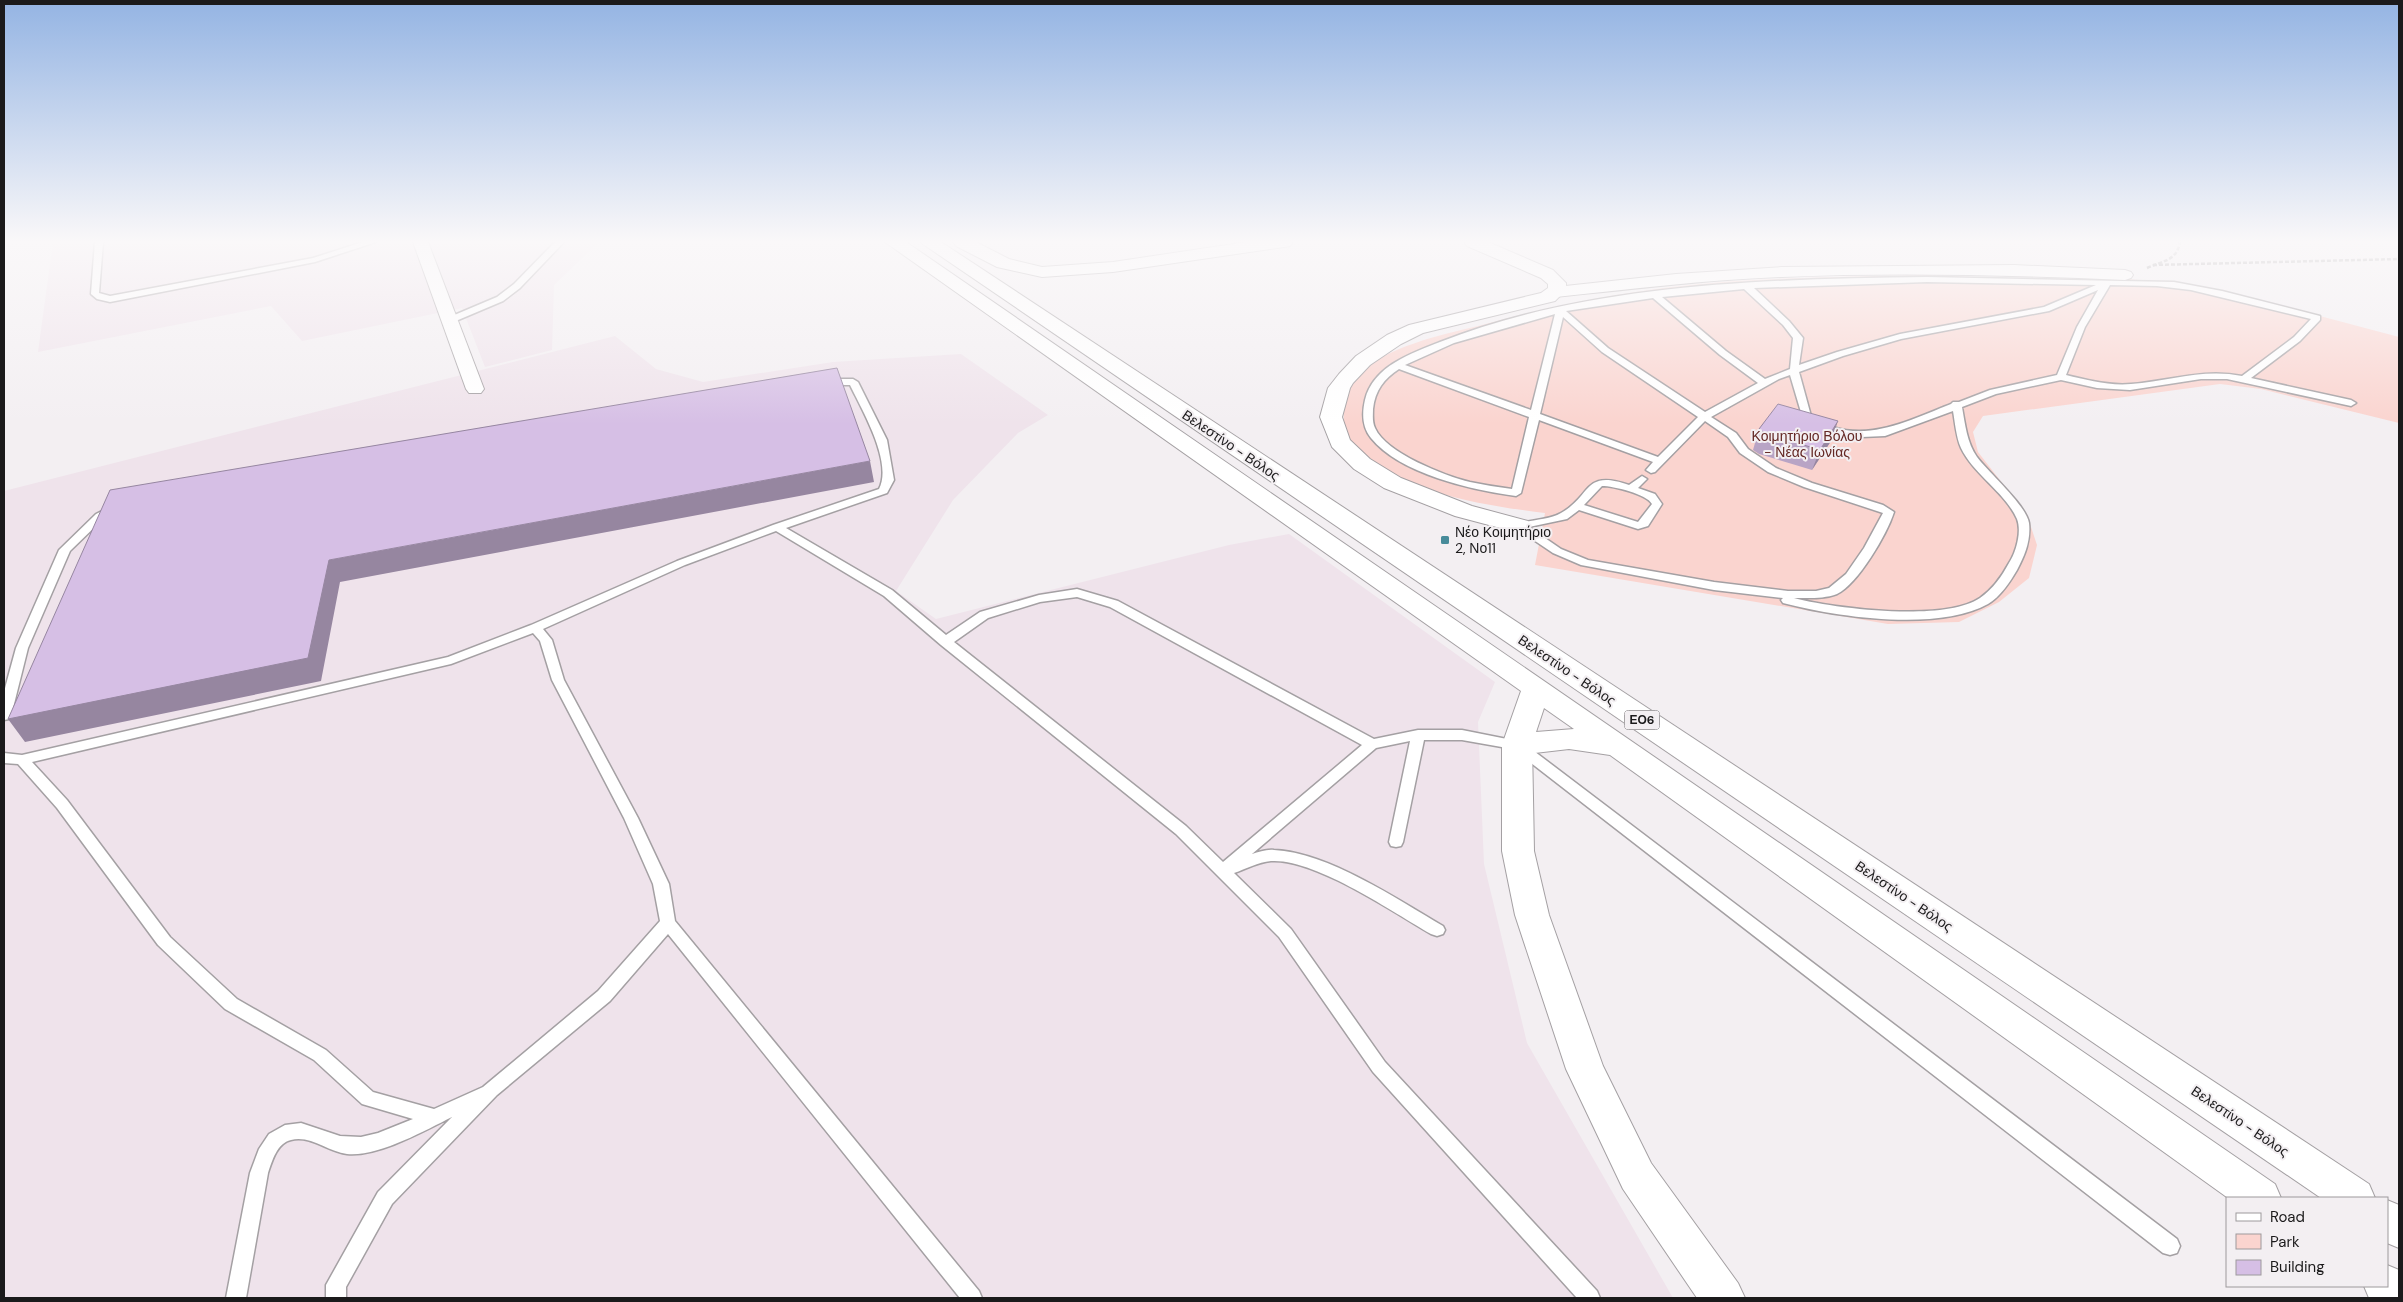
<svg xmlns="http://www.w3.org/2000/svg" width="2403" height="1302" font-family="'DM Sans',sans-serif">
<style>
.built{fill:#efe3eb}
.green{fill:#fad4cf}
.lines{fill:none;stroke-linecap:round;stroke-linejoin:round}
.service-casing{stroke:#a4a0a3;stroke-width:3}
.minor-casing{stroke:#a4a0a3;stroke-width:2}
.tertiary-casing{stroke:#a4a0a3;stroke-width:2}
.trunk-casing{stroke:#a4a0a3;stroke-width:2}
.path{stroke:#838082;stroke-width:2.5;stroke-dasharray:4 2;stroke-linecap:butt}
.service{fill:#fff;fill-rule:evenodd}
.minor{fill:#fff;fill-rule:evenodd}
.tertiary{fill:#fff;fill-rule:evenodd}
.trunk{fill:#fff;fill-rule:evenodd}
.wall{fill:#b8a4c5}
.shaded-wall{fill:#9686a0}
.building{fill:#d6bfe5;stroke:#9686a0}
.poi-dot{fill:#478b9a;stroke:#f3eff2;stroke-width:2}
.labels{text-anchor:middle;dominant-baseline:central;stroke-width:4;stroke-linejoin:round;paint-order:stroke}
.shield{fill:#f3eff2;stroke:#5c5a5c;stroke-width:1}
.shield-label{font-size:12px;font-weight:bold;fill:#1b1a1b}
.park-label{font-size:14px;fill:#642824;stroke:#f3eff2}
.street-label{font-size:14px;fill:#1b1a1b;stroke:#f3eff2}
.poi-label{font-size:14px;fill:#1b1a1b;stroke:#f3eff2;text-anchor:start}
</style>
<rect width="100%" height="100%" fill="#f3eff2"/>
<g class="built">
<polygon points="53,242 599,242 554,285 552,350 485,367 462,308 302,341 271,306 38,352"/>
<polygon points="615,336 656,369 703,382 833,362 961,354 1048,415 1018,433 953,500 896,591 936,619 1229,545 1289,534 1495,682 1478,722 1484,864 1527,1043 1673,1298 4,1298 4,491"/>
</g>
<path class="green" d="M1929,275L2087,282L2128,279L2175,283L2263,301L2399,337V423L2261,389L2220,384L1983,416L1973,432L1978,452L2027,515L2037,545L2029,578L1999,602L1959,622L1888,624L1535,565L1545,513C1479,505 1406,493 1353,448C1342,438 1343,416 1345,403C1347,394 1351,381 1357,375C1386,347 1440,335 1478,326C1541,309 1606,295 1671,287C1756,277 1843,277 1929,275Z"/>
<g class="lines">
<defs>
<g id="service">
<polygon points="95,242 103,242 99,293 110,296 313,258 363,242 376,242 315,262 110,302 97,299 91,294"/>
<polygon points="555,242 564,242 520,288 503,301 451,323 445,323 445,319 497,297 514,284"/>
<path d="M1927,277L2174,282L2222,291L2320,316V320L2300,341L2251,378L2351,400L2356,403L2351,406L2227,379H2201L2130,390L2097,388L2061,380L1996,394L1962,407C1965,424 1967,443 1977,457C1989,473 2026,505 2029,523C2031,540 2025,555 2017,570C2010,582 2000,597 1988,604C1938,632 1836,617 1783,603L1781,600L1783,598L1714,590L1581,565L1553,553L1513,526L1515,524C1529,520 1549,520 1561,513C1592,496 1583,469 1629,485L1642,476L1647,479L1638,488L1655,494L1662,504L1648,526L1638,529L1579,510L1567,519L1529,527L1561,549L1588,560L1714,582L1788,591H1816L1829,588L1846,574L1864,548L1883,513L1804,487L1768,472L1740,453L1728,437L1705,421L1655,472L1651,473L1646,470L1653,462L1539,420L1521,493L1516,496C1472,490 1400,474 1371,438C1362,427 1362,413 1365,400C1373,366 1412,353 1440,342C1589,283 1769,279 1927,277ZM1927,282L2096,285L2044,307L1900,334L1837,352L1799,365L1803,338L1789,321L1754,288ZM2110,285L2157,286L2191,290L2311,319L2294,337L2242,376C2204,368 2169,381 2131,384C2109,386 2087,380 2066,375L2085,327ZM1744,289L1783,325L1793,338L1790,369L1765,379L1726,351L1662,297ZM2098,290L2077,327L2057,375L1990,390L1959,402H1953L1951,404C1905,422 1857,448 1811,416L1799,372L1843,356L1901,339L2049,311ZM1653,298L1720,355L1758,383L1705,412L1608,348L1566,311ZM1555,314L1531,410L1405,365L1454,343ZM1563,317L1602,352L1698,417L1658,457L1540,414ZM1399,369L1529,417L1512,489C1498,487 1484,485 1470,482C1445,476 1386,453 1375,428C1372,422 1373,415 1373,409C1375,390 1384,379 1399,369ZM1790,375L1803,419L1815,428L1845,435L1862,437L1885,436L1953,411C1955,422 1956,437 1961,448C1974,475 2005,492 2017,519C2022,532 2016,552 2009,563C2002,576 1993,589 1980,598C1944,622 1836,609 1794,598C1808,598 1824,599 1837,594C1858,584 1887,534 1894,512L1883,505L1812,483L1776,468L1748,449L1736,433L1711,417L1779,379ZM1602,486C1613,486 1647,494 1652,504L1638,522L1584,505Z"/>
<path d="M853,379L858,382L887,440L894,480L887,493L786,528L892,590L946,635L980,612L1039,595L1077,589L1118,601L1374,739L1418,730H1462L1522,742L2177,1239L2180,1246L2177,1253L2170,1255L2163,1253L1513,749L1462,740H1424L1403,842L1401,846L1396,847L1391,846L1389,842L1410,741L1376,748L1252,854C1259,852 1267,849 1274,850C1327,852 1397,899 1443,926L1445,930L1443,934L1437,936L1431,934C1393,912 1314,858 1271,861C1258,862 1246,869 1234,873L1291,929L1385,1062L1597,1291L1600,1298H1577L1373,1072L1279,937L1176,834L941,645L884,596L776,531L685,565L543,629L552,640L564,680L638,818L669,884L675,921L979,1291L982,1298H960L668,934L610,1001L497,1095L392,1204L346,1287V1298H326V1285L378,1192L452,1117C424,1131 378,1157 347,1154C328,1152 311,1135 291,1140C277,1143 272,1161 268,1173L246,1298H226L250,1173L259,1149L269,1134L285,1125L301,1123L340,1136L361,1137L378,1133L413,1119L362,1104L314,1060L225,1009L158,945L57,808L18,764L4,763V753L22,755L448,657L531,625L677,561L773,525L879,489C893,462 862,410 850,385H827L822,382L827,379ZM1077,597L1110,607L1362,745L1223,862L1186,826L954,642L988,618L1040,602ZM533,633L540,641L552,680L624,818L653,884L660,921L598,991L483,1087L434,1109L373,1092L326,1050L237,999L170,937L67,800L32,762L451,664Z"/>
<polygon points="112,506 117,509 104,518 70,551 28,648 11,716 9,719 4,720 4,692 16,648 59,550 96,514"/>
</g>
<g id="minor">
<polygon points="413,242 428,242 484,389 481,393 469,393 466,389"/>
<path d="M2014,265L2125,270L2131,272L2133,275L2131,278L2125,280C2011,275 1896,272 1782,277C1706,280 1631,289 1556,297L1550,295L1548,292L1550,289L1556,287L1676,274L1782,267Z"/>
</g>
<g id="tertiary">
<polygon points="953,242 976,242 1009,259 1042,267 1113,262 1247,242 1293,242 1290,246 1284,247 1113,272 1042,277 997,267 956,246"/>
<polygon points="1464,242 1488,242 1553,270 1566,283 1566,290 1555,301 1423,333 1401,344 1370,365 1353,383 1350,388 1342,417 1350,440 1370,459 1401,478 1472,506 1528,521 1531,526 1528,531 1519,533 1455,516 1384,488 1354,469 1332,447 1320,417 1328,388 1339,374 1356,356 1387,335 1409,325 1541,293 1548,288 1548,284 1541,278 1467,246"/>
<polygon points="1517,735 1528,738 1532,745 1534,851 1549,915 1603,1066 1651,1163 1738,1283 1745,1298 1697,1298 1623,1189 1566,1069 1515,915 1502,851 1502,745 1506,738"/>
</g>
<g id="trunk">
<path d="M885,242H906L2275,1184L2281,1198H2228L1610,755L1569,749L1517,755L1506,752L1502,745L1521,691ZM1544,708L1574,729L1536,732Z"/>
<polygon points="920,242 941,242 2369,1184 2375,1198 2321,1198"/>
<polygon points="2387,1200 2399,1205 2399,1248 2387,1243"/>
<polygon points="2387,1265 2399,1270 2399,1298 2369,1298 2364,1286 2387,1286"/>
</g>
</defs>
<use href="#service" class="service-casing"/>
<use href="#minor" class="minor-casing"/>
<use href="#tertiary" class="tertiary-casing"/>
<use href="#trunk" class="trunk-casing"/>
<g class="path">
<polyline points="2153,265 2399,259"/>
<path d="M2147,268C2162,261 2177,261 2180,242"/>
</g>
<use href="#service" class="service"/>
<use href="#minor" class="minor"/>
<use href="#tertiary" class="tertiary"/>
<use href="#trunk" class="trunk"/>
</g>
<polygon class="wall" points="1759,429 1831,441 1812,470 1759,454 1753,450"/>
<g class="shaded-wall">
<polygon points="1838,421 1831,441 1812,470 1820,450"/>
<polygon points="870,461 874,482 340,582 321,681 25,742 8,719 329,560"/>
</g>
<g class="building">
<polygon points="837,368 870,461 329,560 308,658 8,719 110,490"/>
<polygon points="1778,404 1838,421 1820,450 1765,433 1759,429"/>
</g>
<linearGradient id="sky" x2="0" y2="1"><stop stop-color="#94b4e3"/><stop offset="0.57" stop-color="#faf8f9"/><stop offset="1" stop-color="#faf8f9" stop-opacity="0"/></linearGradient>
<rect width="2403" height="424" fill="url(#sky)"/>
<rect class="poi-dot" x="1440" y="535" width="10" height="10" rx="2.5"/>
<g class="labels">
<rect class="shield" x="1624.5" y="710.5" width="35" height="19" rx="4"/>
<g class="shield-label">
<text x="1642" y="720">ΕΟ6</text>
</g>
<g class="park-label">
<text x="1807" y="436">Κοιμητήριο Βόλου<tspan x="1807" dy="16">- Νέας Ιωνίας</tspan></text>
</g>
<g class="street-label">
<text transform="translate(1231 445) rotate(34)">Βελεστίνο - Βόλος</text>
<text transform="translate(1567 670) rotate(34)">Βελεστίνο - Βόλος</text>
<text transform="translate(1904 896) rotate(34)">Βελεστίνο - Βόλος</text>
<text transform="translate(2240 1121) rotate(34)">Βελεστίνο - Βόλος</text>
</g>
<g class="poi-label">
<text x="1455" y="532">Νέο Κοιμητήριο<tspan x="1455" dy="16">2, Νο11</tspan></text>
</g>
</g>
<rect width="2403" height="1302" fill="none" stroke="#1b1a1b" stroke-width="10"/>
<rect x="2226" y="1197" width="162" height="90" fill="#f3eff2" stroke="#9d9a9c"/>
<rect x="2236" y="1213" width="25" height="8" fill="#ffffff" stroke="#9d9a9c"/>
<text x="2270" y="1222" font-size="15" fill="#1b1a1b">Road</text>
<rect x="2236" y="1234" width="25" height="15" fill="#fad4cf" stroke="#9d9a9c"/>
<text x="2270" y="1247" font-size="15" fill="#1b1a1b">Park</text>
<rect x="2236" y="1260" width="25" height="15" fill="#d6bfe5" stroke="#9d9a9c"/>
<text x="2270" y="1272" font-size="15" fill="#1b1a1b">Building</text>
</svg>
